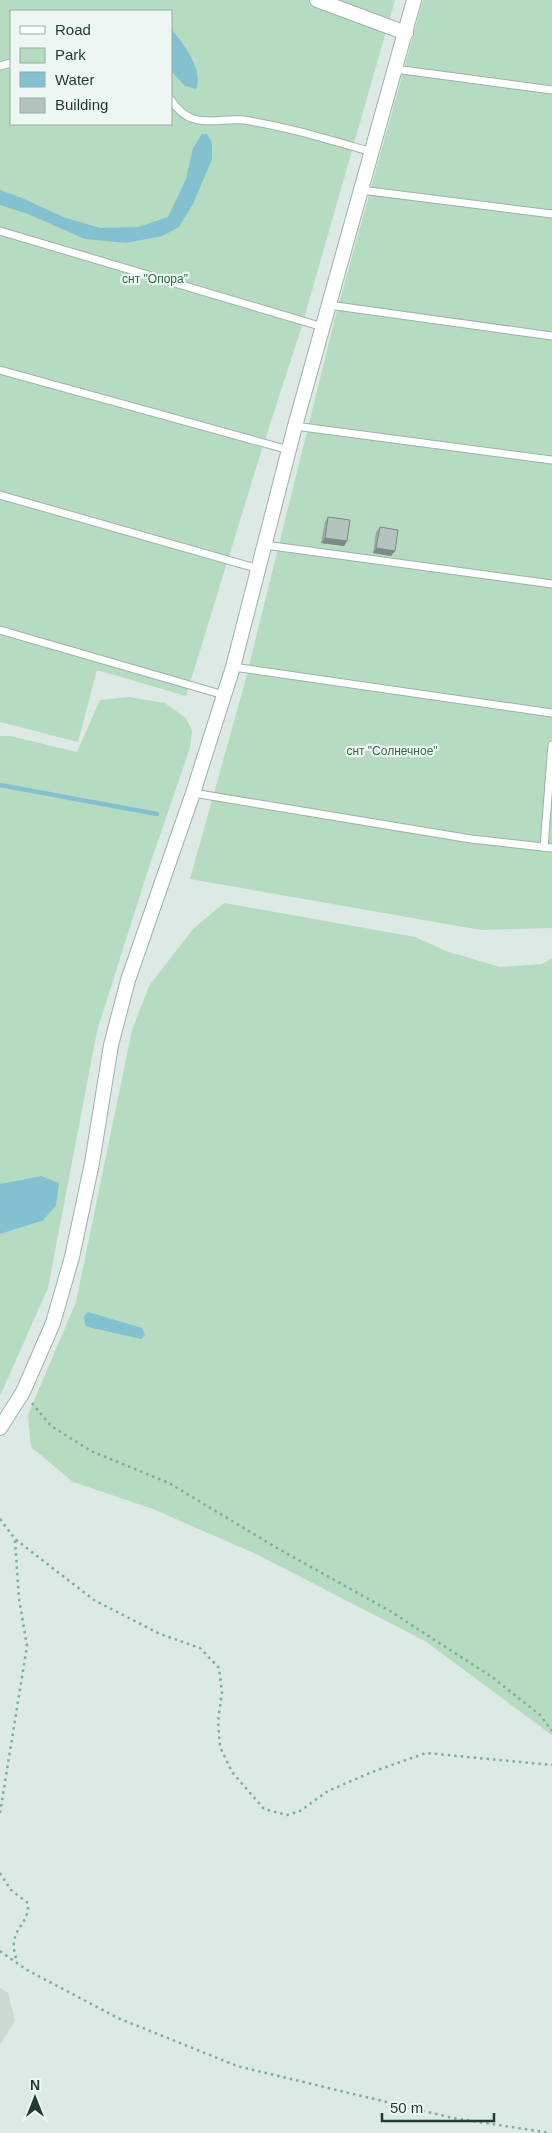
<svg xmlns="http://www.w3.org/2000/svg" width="552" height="2133" font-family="Arial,sans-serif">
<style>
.built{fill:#cbd9d3}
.green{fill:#b5dbc1;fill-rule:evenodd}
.water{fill:#83c1d0}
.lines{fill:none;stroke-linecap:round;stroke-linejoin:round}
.stream{stroke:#83c1d0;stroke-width:4.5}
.service-casing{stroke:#a0b1ab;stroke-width:9}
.minor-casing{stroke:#a0b1ab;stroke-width:16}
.path{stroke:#7daea1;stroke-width:2.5;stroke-dasharray:2.5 4;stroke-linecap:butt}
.service{stroke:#fff;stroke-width:7}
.minor{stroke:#fff;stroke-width:14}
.wall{fill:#99a9a3}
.shaded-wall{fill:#7d8984}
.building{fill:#b2c4bd;stroke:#7d8984}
.labels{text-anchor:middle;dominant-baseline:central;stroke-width:4.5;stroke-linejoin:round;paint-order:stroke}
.park-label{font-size:12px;fill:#297048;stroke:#edf6f2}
</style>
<rect width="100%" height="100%" fill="#dde9e4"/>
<polygon class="built" points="0,1988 8,1993 15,2021 0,2045"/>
<g class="green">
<path d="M0,0H395L301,329L262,449L186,696L97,670L78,742L0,722ZM11,11H171V124H11Z"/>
<polygon points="423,0 552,0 552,928 481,930 190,879 245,682 335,318"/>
<polygon points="129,697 165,703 186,718 192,731 190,748 149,867 97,1031 48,1288 0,1396 0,1234 42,1221 41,1176 0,1184 0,736 10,736 77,752 100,700"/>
<polygon points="224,903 415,937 446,951 500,967 542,964 552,958 552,1735 425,1641 258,1555 153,1509 73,1482 31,1447 28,1415 76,1302 132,1030 149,986 193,929"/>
</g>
<g class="water">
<path d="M171,29C183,43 204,70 196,89L185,86L171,71Z"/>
<polygon points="202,134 207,134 212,142 212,159 193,204 179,227 162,236 126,243 85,239 28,214 0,205 0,190 22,198 63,217 100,228 138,227 168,217 186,179 193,148"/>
<polygon points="41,1176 59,1183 56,1206 42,1221 0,1234 0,1184"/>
<polygon points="88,1312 142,1328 145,1335 141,1339 88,1327 85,1325 84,1316"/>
</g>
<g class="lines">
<polyline class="stream" points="0,785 157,814"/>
<defs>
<g id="service">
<polyline points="0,66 11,63"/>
<polyline points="395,69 552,90"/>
<path d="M171,100C177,109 184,116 194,119C211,124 228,118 244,120C288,127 330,140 372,152"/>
<polyline points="361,190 552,214"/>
<polyline points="0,231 323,327"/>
<polyline points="329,305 552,336"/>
<polyline points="0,370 289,450"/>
<polyline points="295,426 552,460"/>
<polyline points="0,495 259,569"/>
<polyline points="265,545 552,584"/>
<polyline points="0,630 224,695"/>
<polyline points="233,667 552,713"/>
<polyline points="193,793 471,839 552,848"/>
<polyline points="544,847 552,745"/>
</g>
<g id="minor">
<polyline points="317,0 406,33"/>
<polyline points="0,1428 23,1392 53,1323 72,1257 92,1163 111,1045 128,980 193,793 233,667 295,426 414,0"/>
</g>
</defs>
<use href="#service" class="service-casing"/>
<use href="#minor" class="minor-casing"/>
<g class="path">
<polyline points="32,1403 51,1426 91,1451 169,1483 277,1548 390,1611 492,1677 540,1715 552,1731"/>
<polyline points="0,1519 15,1539 94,1600 160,1634 200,1648 219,1668 222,1692 218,1721 220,1747 232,1772 264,1809 287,1815 300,1811 328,1791 372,1772 426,1753 552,1765"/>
<polyline points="0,1813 27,1646 19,1599 15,1540"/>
<path d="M0,1873L11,1890L28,1903C29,1922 17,1925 14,1941C13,1948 15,1955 17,1961"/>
<polyline points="0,1951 27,1970 118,2018 237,2066 453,2118 550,2133"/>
</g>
<use href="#service" class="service"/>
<use href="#minor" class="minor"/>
</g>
<g class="wall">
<polygon points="328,517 347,541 344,546 321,543 325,522"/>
<polygon points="380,527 391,556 373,553 376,532"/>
</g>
<g class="shaded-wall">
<polygon points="325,538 347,541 344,546 321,543"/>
<polygon points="376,548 395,551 391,556 373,553"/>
</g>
<g class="building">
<polygon points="328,517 350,520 347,541 325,538"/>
<polygon points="380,527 398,530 395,551 376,548"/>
</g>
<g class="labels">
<g class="park-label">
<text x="155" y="279">снт "Опора"</text>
<text x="392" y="751">снт "Солнечное"</text>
</g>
</g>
<rect x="10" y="10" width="162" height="115" fill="#edf6f2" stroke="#9baaa6"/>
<rect x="20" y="26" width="25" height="8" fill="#ffffff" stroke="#9baaa6"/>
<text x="55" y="35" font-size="15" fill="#1f3933">Road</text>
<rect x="20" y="48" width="25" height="15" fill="#b5dbc1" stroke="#9baaa6"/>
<text x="55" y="60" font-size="15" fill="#1f3933">Park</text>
<rect x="20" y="72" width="25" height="15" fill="#83c1d0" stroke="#9baaa6"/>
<text x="55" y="85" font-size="15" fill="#1f3933">Water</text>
<rect x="20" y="98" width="25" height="15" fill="#b2c4bd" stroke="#9baaa6"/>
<text x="55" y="110" font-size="15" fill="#1f3933">Building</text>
<g transform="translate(35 2098)" stroke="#edf6f2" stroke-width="4" paint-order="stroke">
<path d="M0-4L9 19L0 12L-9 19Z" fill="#1f3933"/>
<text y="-8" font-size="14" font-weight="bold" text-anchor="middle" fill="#1f3933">N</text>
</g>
<path d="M382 2113v8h112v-8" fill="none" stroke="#1f3933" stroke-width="2.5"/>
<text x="390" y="2113" font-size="15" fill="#1f3933" stroke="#edf6f2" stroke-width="4" paint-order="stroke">50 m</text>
</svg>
